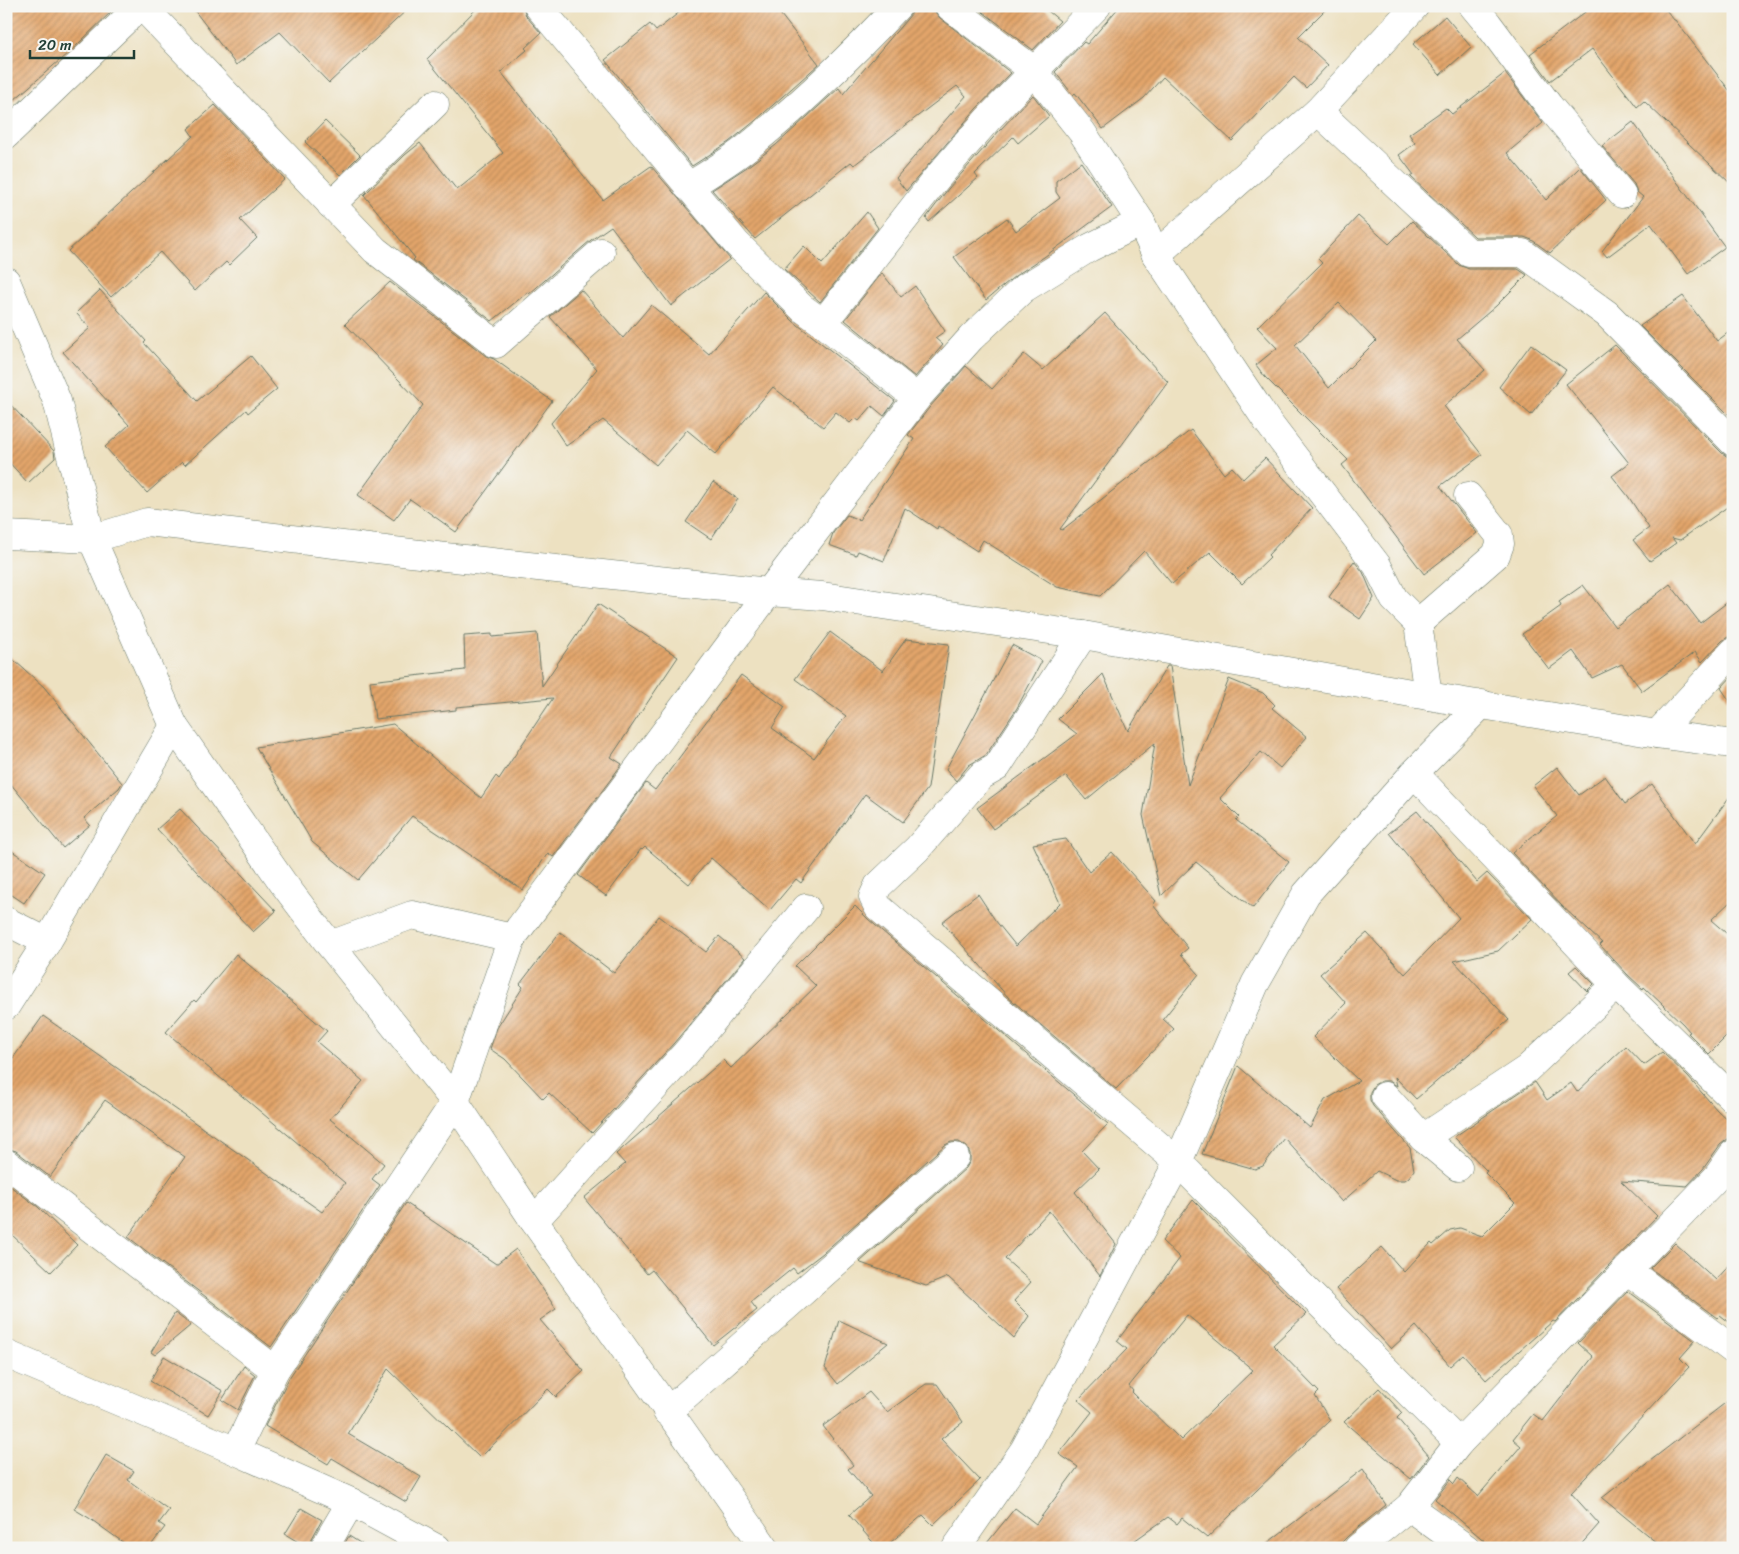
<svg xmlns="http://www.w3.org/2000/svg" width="1739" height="1554" font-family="Sriracha,sans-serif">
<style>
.building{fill:url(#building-hatch);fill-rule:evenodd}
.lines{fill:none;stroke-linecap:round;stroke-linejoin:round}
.minor-casing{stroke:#677665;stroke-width:29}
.minor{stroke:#fff;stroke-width:28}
</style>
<defs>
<pattern id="building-hatch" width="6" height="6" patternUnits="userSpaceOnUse" patternTransform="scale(1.25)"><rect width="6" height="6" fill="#e3a56a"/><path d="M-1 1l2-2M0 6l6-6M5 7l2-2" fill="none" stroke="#b78858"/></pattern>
</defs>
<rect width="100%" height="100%" fill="#f6f6f2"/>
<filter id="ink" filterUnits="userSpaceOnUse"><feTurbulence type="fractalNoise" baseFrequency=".02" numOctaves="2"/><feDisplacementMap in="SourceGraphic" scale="10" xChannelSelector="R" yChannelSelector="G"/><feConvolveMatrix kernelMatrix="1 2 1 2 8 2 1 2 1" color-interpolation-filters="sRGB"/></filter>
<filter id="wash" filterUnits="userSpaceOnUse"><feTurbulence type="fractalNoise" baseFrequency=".0096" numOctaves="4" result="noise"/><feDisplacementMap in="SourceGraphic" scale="20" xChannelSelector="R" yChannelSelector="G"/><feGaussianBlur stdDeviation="1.12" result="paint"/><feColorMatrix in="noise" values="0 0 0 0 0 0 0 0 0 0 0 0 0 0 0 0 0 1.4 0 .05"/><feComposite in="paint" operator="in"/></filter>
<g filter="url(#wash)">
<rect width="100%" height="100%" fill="#ede1c1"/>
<g id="blocks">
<g class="building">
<polygon points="6,6 117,6 76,46 6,107"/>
<polygon points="191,6 411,6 329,83 280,32 236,65"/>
<polygon points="479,6 523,6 526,16 541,33 525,48 527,50 501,72 603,200 651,166 730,259 671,306 611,226 591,240 529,294 528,292 492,321 413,260 415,258 364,195 405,155 420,143 457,190 503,153 427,59"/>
<polygon points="687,6 774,6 819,64 755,121 729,142 692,166 605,60 650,24 656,31"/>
<polygon points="918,6 934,6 935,12 940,18 1011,73 976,109 906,191 896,178 966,96 957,86 854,165 851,162 755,239 712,190 747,167 776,145 839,88 843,94"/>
<polygon points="975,6 1042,6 1060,21 1033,50"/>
<polygon points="1120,6 1329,6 1298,37 1328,65 1306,88 1294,77 1232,141 1163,77 1144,98 1103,129 1075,93 1073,95 1055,72 1084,42 1087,44"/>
<polygon points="1593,6 1663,6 1674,20 1675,20 1733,95 1733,186 1644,101 1637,107 1592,49 1550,81 1530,54"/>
<polygon points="1445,16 1471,47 1440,75 1413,44"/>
<polygon points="1505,73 1543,123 1507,153 1546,200 1580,167 1606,200 1550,253 1532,240 1524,237 1475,237 1411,177 1414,175 1399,155 1415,143 1409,134 1446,108 1452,114"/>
<polygon points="1033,95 1049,116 1018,143 1013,137 975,174 978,178 929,222 926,218 948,189 1000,130"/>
<polygon points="215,105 285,179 240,220 257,238 229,265 226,262 195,291 160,252 111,297 68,251 193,136 188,129"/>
<polygon points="325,121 360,155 340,175 305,142"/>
<polygon points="1633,122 1725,247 1688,274 1651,224 1607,257 1602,251 1643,197 1637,192 1634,184 1602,146"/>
<polygon points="1081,162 1112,207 1044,257 1015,276 986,300 954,257 1007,218 1016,231 1060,198 1056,192 1056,181"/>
<polygon points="867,212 878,228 820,302 784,269 804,246 822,264"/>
<path d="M1358,216L1389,244L1412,221L1459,265L1469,269H1518L1527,275L1496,306L1457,339L1485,370L1444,406L1482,455L1440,486L1477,533L1424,574L1342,465L1348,460L1265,377L1256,365L1277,348L1257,327L1322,263L1318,259ZM1339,303L1376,341L1329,388L1295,345Z"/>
<polygon points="882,273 901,297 915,286 945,331 935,338 943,345 915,377 845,320"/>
<polygon points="390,282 486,356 494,359 552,401 456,532 410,499 394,520 358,495 423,405 345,324"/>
<polygon points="100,290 146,341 144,343 197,401 251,356 277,389 248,413 246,410 185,465 182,462 147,493 105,447 129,425 63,352 90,328 76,313"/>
<polygon points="581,290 623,338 651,305 709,354 764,292 793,321 895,401 884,416 872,406 859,421 855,418 850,423 836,412 823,427 773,387 716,454 687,430 656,465 603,420 566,446 551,423 597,369 550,317"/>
<polygon points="1683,296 1717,341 1733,329 1733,419 1640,326"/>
<polygon points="1105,313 1168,382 1060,529 1062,530 1191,430 1224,474 1232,467 1243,479 1265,458 1312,508 1268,555 1270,557 1242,584 1210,552 1172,584 1144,551 1100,596 1057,587 983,540 977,551 938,526 937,529 905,508 884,561 858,551 856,555 829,545 833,533 847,515 859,520 914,439 908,435 929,408 966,366 992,389 1024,354 1043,370"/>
<polygon points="1531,344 1566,370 1531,415 1499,387"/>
<polygon points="1615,345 1722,453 1728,457 1733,457 1733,503 1680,540 1672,538 1676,543 1650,561 1633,540 1649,528 1628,496 1612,476 1629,463 1566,384"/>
<polygon points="6,400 54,451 55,458 28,483 6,459"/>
<polygon points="713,482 738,499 711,539 686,522"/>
<polygon points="1354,561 1363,572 1374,598 1360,619 1329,597"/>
<polygon points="1670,584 1700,623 1733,598 1733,637 1728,637 1722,641 1702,662 1695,652 1642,691 1622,664 1592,678 1573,651 1549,669 1522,634 1561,606 1559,602 1583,585 1615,627"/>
<polygon points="598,604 678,657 611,757 622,764 553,857 548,853 523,890 412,816 358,880 312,842 256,747 393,724 481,798 496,776 499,779 553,698 456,707 456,710 375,719 370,681 465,670 464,636 492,634 492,637 537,633 542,686"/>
<polygon points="830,632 883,671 906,639 949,644 928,788 903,822 865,794 801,883 796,879 770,910 711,858 689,884 645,847 642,850 641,849 606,896 578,875 646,783 655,790 741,675 785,707 772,728 814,758 846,716 795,679"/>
<polygon points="1012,645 1042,661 1017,708 986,755 969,765 956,781 946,769"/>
<polygon points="6,653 44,687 122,783 119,788 84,818 90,825 63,848 6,778"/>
<polygon points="1167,666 1170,666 1188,785 1229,679 1263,693 1275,705 1272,708 1307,737 1280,768 1261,752 1220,798 1239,817 1236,820 1289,862 1253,908 1196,862 1161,896 1143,815 1155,743 1086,800 1066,776 993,829 977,808 1077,734 1058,719 1103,674 1128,731"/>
<polygon points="1733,675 1733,706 1721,688"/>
<polygon points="1557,767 1579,795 1605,776 1625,804 1652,784 1695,844 1733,792 1733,899 1711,920 1733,939 1733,1030 1709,1054 1688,1033 1690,1032 1683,1024 1644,987 1643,989 1627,974 1600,945 1602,943 1562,906 1512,853 1557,816 1533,786"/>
<polygon points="180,809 276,911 253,932 157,829"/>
<polygon points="1417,811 1477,882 1487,873 1532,919 1498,951 1454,961 1509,1020 1416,1099 1395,1077 1397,1086 1389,1081 1381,1081 1374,1085 1370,1092 1370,1100 1373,1106 1410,1148 1414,1170 1409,1177 1405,1180 1396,1180 1377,1171 1342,1202 1284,1138 1263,1166 1255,1169 1202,1154 1238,1066 1310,1128 1325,1100 1359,1081 1313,1037 1346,1003 1320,974 1367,933 1405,974 1459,918 1389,833"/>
<polygon points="1066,839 1089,872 1112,852 1156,901 1153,905 1188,948 1181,954 1199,974 1163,1019 1174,1029 1116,1089 1008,997 942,922 978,894 995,920 1016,946 1060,903 1033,844"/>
<polygon points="6,847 45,873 24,903 6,891"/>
<polygon points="855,906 868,919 1108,1124 1082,1151 1099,1169 1075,1192 1116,1244 1100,1276 1049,1211 1005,1259 1031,1282 1014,1301 1029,1316 1014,1338 948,1277 926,1286 861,1263 860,1262 966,1168 970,1161 970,1154 967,1147 959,1142 951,1142 945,1145 823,1253 797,1273 793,1268 751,1302 757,1310 713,1345 652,1270 647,1274 584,1198 625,1164 616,1154 723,1060 731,1068 816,986 795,966"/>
<polygon points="659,916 706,952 719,936 745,958 674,1043 592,1133 549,1093 543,1099 505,1059 490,1049 497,1028 523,987 520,984 560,932 614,973"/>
<polygon points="236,954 327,1031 317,1042 363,1081 330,1119 384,1164 372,1179 380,1185 271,1347 128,1237 185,1157 105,1100 50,1177 16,1151 6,1148 6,1068 43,1016 322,1212 345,1183 166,1032 194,1000 196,1002"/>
<polygon points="1576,966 1594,984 1587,991 1569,972"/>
<polygon points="1626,1046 1644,1065 1662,1052 1688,1077 1717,1110 1733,1125 1733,1135 1720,1145 1703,1169 1687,1186 1621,1181 1657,1216 1555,1322 1553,1321 1486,1380 1463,1354 1450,1366 1416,1326 1391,1349 1336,1289 1382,1247 1404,1272 1431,1243 1433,1245 1450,1230 1460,1228 1482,1236 1515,1203 1485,1173 1487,1171 1454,1137 1535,1082 1547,1100 1571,1083 1577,1092"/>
<polygon points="6,1183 38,1207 77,1245 51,1272 10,1233 6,1239"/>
<path d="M1193,1200L1306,1314L1273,1345L1319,1392L1315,1396L1330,1420L1207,1538L1182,1518L1177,1524L1168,1517L1124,1548H983L1015,1508L1036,1524L1078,1467L1059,1454L1092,1412L1078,1400L1127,1349L1117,1341L1180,1258L1162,1241ZM1187,1315L1253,1370L1181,1440L1132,1392L1133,1391L1129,1386Z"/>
<polygon points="406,1203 496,1264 516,1249 556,1309 540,1320 584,1371 556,1397 548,1389 480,1458 388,1369 348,1434 421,1477 406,1502 332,1458 328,1464 265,1426 289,1378"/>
<polygon points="1675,1243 1716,1280 1733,1261 1733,1325 1720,1315 1717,1318 1650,1268"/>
<polygon points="1628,1291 1695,1341 1680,1358 1689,1367 1571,1493 1599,1524 1578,1548 1493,1548 1435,1499 1450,1480 1454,1484 1458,1478 1478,1496 1521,1446 1513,1439 1533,1414 1543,1421 1593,1357 1578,1343"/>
<polygon points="175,1313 191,1325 155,1355 151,1352"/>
<polygon points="839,1320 888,1343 838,1384 825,1368"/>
<polygon points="164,1356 223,1391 208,1415 150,1381"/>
<polygon points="244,1366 255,1375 238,1410 222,1400"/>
<polygon points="926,1384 937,1384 963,1422 941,1439 980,1480 933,1525 923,1515 884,1548 878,1548 849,1515 871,1496 848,1469 853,1465 823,1426 869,1392 887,1412"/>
<polygon points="1379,1388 1402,1413 1397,1418 1429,1456 1411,1479 1344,1422"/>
<polygon points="1733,1397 1733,1544 1721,1548 1663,1548 1602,1498"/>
<polygon points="106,1455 134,1471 128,1480 169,1510 159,1523 165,1527 149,1548 131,1548 89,1518 74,1509"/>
<polygon points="1363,1469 1386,1505 1348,1536 1336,1548 1261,1548"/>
<polygon points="301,1508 322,1520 311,1540 308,1548 285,1534"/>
<polygon points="349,1536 368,1548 342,1548"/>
</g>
</g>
</g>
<g filter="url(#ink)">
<use href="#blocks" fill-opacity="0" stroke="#677665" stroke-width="1"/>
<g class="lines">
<defs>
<g id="minor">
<polyline points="142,6 375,250 496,344 601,252"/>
<polyline points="538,6 736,243 802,308 823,323 917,398"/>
<polyline points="949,6 1033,70 1082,132 1141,222 1156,255 1267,421 1377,565 1394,599 1418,623 1428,696"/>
<polyline points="1473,6 1488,24 1549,106 1622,194"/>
<polyline points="1318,111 1469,253 1523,253 1607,314 1733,442"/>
<polyline points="6,135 140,6"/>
<path d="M688,187C707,175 727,163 745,149C800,106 850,57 898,6"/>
<polyline points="331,205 435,104"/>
<polyline points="1156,255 1318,111 1415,6"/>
<polyline points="6,281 57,401 92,539 174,726 283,883 330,945 455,1102 534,1221 765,1548"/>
<polyline points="823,323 936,179 988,119 1097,6"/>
<polyline points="6,535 92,539 147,522 445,557 769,592 822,596 1083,635 1428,696 1657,734 1733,744"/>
<polyline points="1418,623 1496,555 1500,544 1499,535 1468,496"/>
<polyline points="1083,635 997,767 981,776 917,849 878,886 873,897 878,907 1178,1162 1459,1443"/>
<polyline points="1657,734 1733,652"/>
<polyline points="1414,773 1616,985 1733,1099"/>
<polyline points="6,921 47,942"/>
<polyline points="330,945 412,915 512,938"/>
<polyline points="6,1006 47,942 174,726"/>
<polyline points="1385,1096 1423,1138 1458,1167"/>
<polyline points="1423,1138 1527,1069 1616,985"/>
<polyline points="6,1163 275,1370"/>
<polyline points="534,1221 686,1053 806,908"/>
<polyline points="1627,1270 1733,1350"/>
<polyline points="6,1354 236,1451 351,1502 436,1548"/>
<polyline points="667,1412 955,1157"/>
<polyline points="236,1451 275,1370 455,1102 512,938 769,592 917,398 971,338 1023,289 1089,248 1141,222"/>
<polyline points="1409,1507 1466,1548"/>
<polyline points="324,1548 351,1502"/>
<polyline points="956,1548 1024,1450 1178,1162 1255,984 1306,894 1414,773 1482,704"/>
<polyline points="1358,1548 1409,1507 1459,1443 1717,1177 1733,1154"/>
</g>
</defs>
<use href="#minor" class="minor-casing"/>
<use href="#minor" class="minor"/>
</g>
</g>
<rect width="1739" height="1554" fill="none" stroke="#f6f6f2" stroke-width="25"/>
<path d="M30 50v8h104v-8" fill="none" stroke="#1f3d34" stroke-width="2.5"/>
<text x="38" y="50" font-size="15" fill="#1f3d34" stroke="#f6f6f2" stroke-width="4" paint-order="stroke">20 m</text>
</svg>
